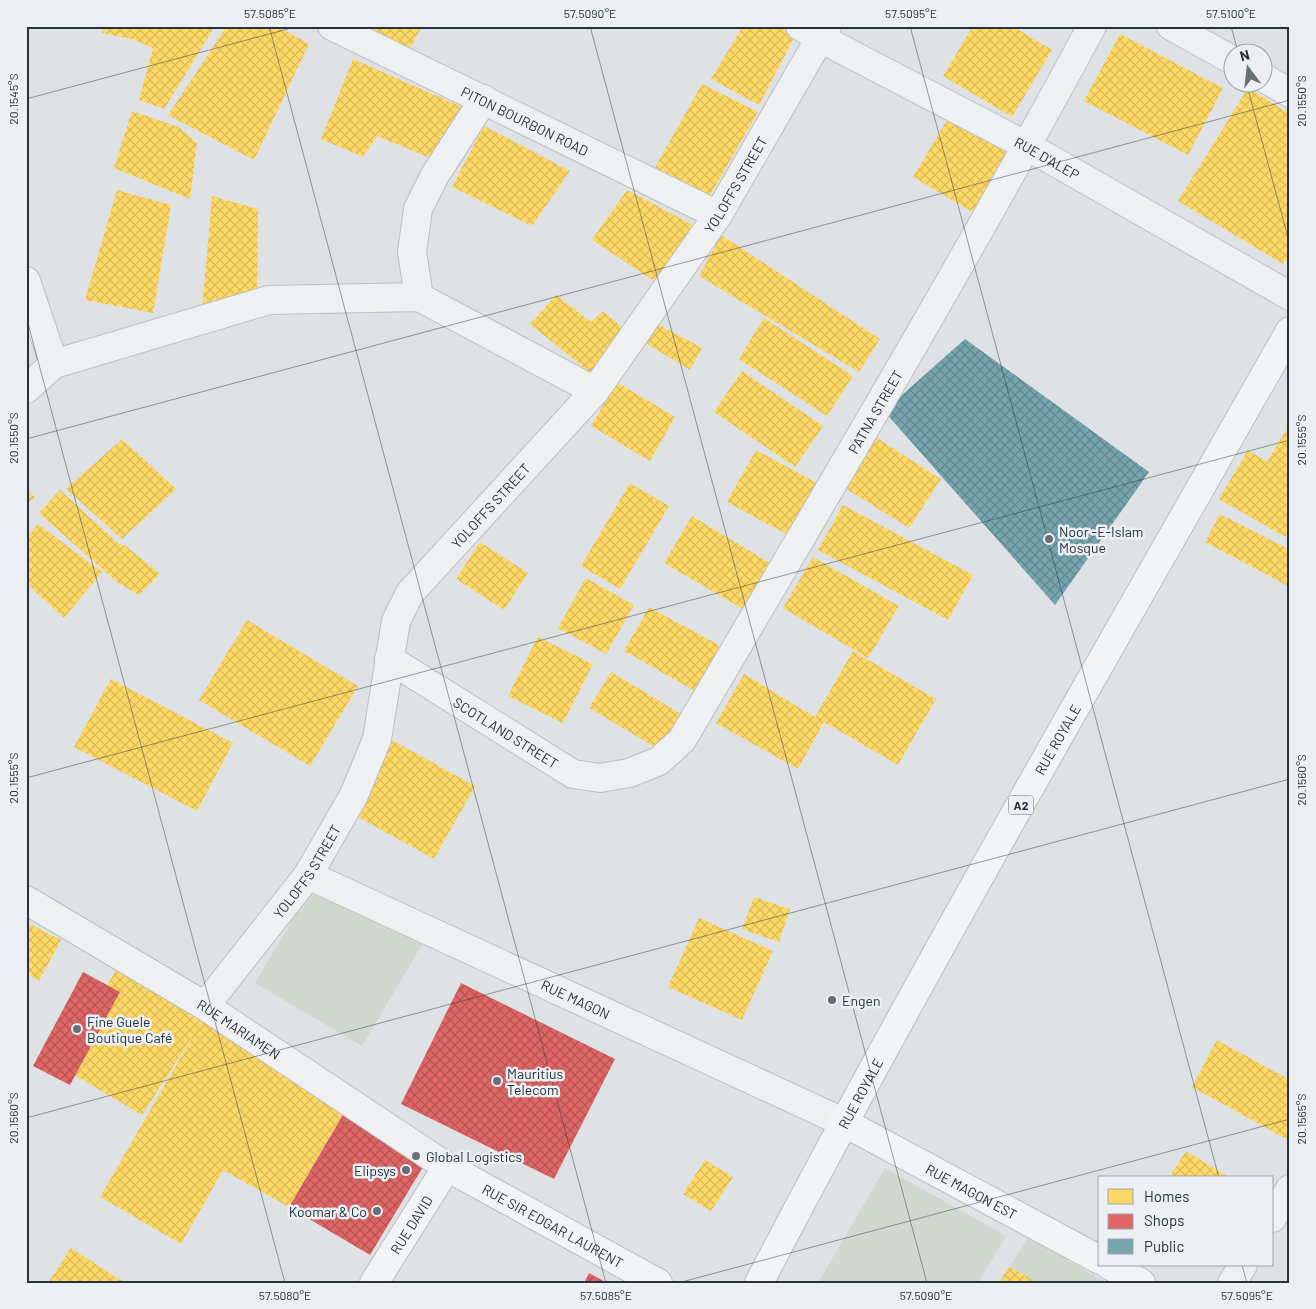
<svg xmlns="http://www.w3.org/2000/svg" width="1316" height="1309" font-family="Barlow,sans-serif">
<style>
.green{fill:#d1d8d0}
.homes{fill:url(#homes-cross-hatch)}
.shops{fill:url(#shops-cross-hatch)}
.public{fill:url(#public-cross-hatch)}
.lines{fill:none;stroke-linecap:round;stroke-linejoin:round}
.minor-casing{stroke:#bdc0c2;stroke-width:30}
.major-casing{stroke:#bcbfc2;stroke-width:30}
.minor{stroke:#eff0f1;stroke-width:28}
.major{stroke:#f3f4f5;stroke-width:28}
.ticks{fill:none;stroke:#27313c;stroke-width:1;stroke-opacity:0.45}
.poi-dot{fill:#676f77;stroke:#ecf0f4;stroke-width:2}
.labels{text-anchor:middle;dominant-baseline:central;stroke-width:5;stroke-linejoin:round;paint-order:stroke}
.shield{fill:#ecf0f4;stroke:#626a73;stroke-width:1}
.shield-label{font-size:12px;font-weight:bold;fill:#27313c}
.street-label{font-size:14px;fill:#27313c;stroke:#ecf0f4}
.poi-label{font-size:14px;fill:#27313c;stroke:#ecf0f4;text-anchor:start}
.neatline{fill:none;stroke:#27313c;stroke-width:2}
.ticks-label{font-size:12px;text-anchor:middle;fill:#27313c}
</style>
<defs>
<pattern id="homes-cross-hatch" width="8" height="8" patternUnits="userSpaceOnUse" patternTransform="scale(1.25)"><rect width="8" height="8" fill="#ffd966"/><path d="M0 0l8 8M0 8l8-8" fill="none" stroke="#dbbb59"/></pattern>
<pattern id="shops-cross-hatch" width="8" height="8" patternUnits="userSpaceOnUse" patternTransform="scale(1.25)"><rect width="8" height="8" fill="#e06666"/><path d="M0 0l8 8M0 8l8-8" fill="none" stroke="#b65555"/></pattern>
<pattern id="public-cross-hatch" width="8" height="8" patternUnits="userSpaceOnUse" patternTransform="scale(1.25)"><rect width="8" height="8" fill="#76a5af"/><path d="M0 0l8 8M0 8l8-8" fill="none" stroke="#618790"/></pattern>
</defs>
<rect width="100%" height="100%" fill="#dfe2e4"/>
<g class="green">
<polygon points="316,880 423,943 362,1046 255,983"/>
<polygon points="885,1168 1006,1236 978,1283 818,1283"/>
<polygon points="1029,1237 1107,1283 999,1283"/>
</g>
<g class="homes">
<polygon points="104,26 215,26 164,109 139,100 153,48 132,39 102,33"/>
<polygon points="227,26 277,26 309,44 254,160 168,115"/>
<polygon points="358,26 422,26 408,52"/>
<polygon points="743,26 800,26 759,105 711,79"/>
<polygon points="973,26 1012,26 1052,50 1012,117 943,76"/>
<polygon points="1120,34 1223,88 1188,155 1084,101"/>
<polygon points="353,59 462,107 442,163 377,136 363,157 321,139"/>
<polygon points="702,84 758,112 705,204 653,171"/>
<polygon points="1248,88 1290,114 1290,254 1283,264 1178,201"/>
<polygon points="132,111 179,127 197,143 190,199 114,168"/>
<polygon points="950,115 1013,153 976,214 913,177"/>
<polygon points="484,126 570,171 532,226 452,187"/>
<polygon points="117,190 171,205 153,313 85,300"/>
<polygon points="627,190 693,225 657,283 592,240"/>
<polygon points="212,196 258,209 257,300 202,310"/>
<polygon points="721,235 880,339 859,372 699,276"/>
<polygon points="556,295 591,322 603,311 627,331 592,374 530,324"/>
<polygon points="764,318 853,376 827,416 739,359"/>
<polygon points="654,322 702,348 690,370 642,341"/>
<polygon points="742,371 823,426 795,467 714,412"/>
<polygon points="617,382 675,417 650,461 591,426"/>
<polygon points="1290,424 1290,530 1285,537 1219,499 1248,450 1267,462"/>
<polygon points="877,438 941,479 909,528 845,488"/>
<polygon points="122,439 176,489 122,539 66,489"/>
<polygon points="756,450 817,483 788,535 727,502"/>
<polygon points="630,483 669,506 620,589 581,566"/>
<polygon points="26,488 35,497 26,505"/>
<polygon points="60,490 118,543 126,546 160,574 139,595 118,583 39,513"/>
<polygon points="843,505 973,575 948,620 818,550"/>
<polygon points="1220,514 1290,550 1290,587 1205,542"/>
<polygon points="692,516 770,563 743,609 664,563"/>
<polygon points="38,524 102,572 64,618 26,583 26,538"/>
<polygon points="480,542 528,573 504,610 456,579"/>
<polygon points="813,557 899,606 868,658 783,608"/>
<polygon points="586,578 634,605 606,654 558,628"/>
<polygon points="649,607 728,650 702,695 624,651"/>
<polygon points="247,620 358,686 310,766 199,700"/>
<polygon points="538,637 593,664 563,723 508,696"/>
<polygon points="853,651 936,699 898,765 824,722 798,769 716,723 744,674 815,717"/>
<polygon points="611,672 681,714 660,750 589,708"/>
<polygon points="111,679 233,743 197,811 74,747"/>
<polygon points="390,739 475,786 434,859 349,812"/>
<polygon points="754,897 790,909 779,942 742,929"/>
<polygon points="699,918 773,951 742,1020 668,987"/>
<polygon points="26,922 61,940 39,981 26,973"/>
<polygon points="119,965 351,1101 289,1207 223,1170 181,1244 100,1197 196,1031 142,1115 59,1066"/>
<polygon points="1217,1040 1290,1080 1290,1141 1192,1087"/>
<polygon points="1186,1151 1230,1178 1169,1178"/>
<polygon points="705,1160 733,1177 711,1211 683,1194"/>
<polygon points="71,1248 125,1283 48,1283"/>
<polygon points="1009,1267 1039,1283 999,1283"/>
</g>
<g class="shops">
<polygon points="83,972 120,992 70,1085 33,1066"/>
<polygon points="461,983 615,1059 554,1179 401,1104"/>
<polygon points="351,1101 435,1147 370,1255 289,1207"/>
<polygon points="589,1273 607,1283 584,1283"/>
</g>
<polygon class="public" points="965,339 1149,472 1055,605 884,411"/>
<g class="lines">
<defs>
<g id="minor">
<path id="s1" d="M332,26L718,215"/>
<path id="s2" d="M800,26L820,38L1027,146L1290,296"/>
<polyline points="1171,26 1234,61"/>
<polyline points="1264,78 1290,93"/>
<polyline points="26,281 54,364"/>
<polyline points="419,297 412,252 418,209 435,175 484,99"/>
<polyline points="26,389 54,364 269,300 419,297 595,391"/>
<path id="s3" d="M389,659L573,774L600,778L629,773L659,761L682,740C821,503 962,268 1092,26"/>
<path id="s4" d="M308,875L843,1122"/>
<path id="s5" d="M26,900L205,1006L447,1167"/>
<path id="s6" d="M205,1006L308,875L354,795L377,739L396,621L410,593L595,391L718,215L827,26"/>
<polyline points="1272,1218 1290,1189"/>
<polyline points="1232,1283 1243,1265"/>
</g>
<g id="major">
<path id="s7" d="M843,1122L1100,1260"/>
<polyline points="1109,1265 1141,1283"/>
<path id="s8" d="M374,1283L447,1167L658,1283"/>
<path id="s9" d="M759,1283C927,961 1110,647 1290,331"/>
</g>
</defs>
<use href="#minor" class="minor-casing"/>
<use href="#major" class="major-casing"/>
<use href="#minor" class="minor"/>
<use href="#major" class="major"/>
</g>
<path class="ticks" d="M269,26L606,1283M590,26L927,1283M910,26L1219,1178M1231,26L1238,52M1246,82L1290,245M26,99L299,26M26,316L285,1283M26,439L1290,100M26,778L1290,440M26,1118L1290,779M1242,1265L1247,1283M678,1283L1290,1119"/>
<g class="poi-dot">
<circle cx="1049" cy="539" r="5"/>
<circle cx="832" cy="1000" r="5"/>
<circle cx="77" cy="1029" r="5"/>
<circle cx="497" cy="1081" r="5"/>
<circle cx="416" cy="1156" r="5"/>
<circle cx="406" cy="1170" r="5"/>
<circle cx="377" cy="1211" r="5"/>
</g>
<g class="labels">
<rect class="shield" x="1008.5" y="795.5" width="25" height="19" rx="4"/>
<g class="shield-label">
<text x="1021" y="805">A2</text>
</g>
<g class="street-label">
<text stroke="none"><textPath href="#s1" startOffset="215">PITON BOURBON ROAD</textPath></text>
<text stroke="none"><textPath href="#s2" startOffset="280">RUE D'ALEP</textPath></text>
<text stroke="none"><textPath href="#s6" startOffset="994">YOLOFFS STREET</textPath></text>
<text stroke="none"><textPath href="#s3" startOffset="718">PATNA STREET</textPath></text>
<text stroke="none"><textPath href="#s6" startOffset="589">YOLOFFS STREET</textPath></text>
<text stroke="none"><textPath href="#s3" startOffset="138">SCOTLAND STREET</textPath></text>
<text stroke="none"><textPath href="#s9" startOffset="620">RUE ROYALE</textPath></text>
<text stroke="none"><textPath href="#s6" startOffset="169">YOLOFFS STREET</textPath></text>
<text stroke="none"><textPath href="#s4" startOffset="295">RUE MAGON</textPath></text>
<text stroke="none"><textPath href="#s5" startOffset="249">RUE MARIAMEN</textPath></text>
<text stroke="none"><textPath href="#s9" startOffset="215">RUE ROYALE</textPath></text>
<text stroke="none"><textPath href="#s7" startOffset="146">RUE MAGON EST</textPath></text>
<text stroke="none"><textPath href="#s8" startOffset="69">RUE DAVID</textPath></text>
<text stroke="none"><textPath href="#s8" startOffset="258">RUE SIR EDGAR LAURENT</textPath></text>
</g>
<g class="poi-label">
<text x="1059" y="531">Noor -E-Islam<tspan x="1059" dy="16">Mosque</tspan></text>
<text x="842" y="1000">Engen</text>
<text x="87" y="1021">Fine Guele<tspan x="87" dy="16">Boutique Café</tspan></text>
<text x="507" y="1073">Mauritius<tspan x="507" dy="16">Telecom</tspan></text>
<text x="426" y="1156">Global Logistics</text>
<text x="396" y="1170" text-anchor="end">Elipsys</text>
<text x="367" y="1211" text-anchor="end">Koomar &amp; Co</text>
</g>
</g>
<rect width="1316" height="1309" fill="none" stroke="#ecf0f4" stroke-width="55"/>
<rect x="1098" y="1176" width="175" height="90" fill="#ecf0f4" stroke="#9da4aa"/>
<rect x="1108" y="1189" width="25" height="15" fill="#ffd966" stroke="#9da4aa"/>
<text x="1144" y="1202" font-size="15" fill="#27313c">Homes</text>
<rect x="1108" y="1214" width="25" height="15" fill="#e06666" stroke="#9da4aa"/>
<text x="1144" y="1226" font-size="15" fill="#27313c">Shops</text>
<rect x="1108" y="1239" width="25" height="15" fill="#76a5af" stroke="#9da4aa"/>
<text x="1144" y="1252" font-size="15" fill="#27313c">Public</text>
<g transform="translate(1248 68) rotate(345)"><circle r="24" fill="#ecf0f4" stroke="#9da4aa"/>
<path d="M0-4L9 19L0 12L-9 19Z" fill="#676f77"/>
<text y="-8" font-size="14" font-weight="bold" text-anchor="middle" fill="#27313c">N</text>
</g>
<rect x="28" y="28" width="1260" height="1254" class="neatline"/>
<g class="ticks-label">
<text x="270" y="18">57.5085°E</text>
<text x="590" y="18">57.5090°E</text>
<text x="911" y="18">57.5095°E</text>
<text x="1231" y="18">57.5100°E</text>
<text transform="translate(14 99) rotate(-90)" y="4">20.1545°S</text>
<text transform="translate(1302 101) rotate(-90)" y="4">20.1550°S</text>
<text transform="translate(14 438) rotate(-90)" y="4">20.1550°S</text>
<text transform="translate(1302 440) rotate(-90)" y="4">20.1555°S</text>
<text transform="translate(14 778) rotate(-90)" y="4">20.1555°S</text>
<text transform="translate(1302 780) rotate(-90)" y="4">20.1560°S</text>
<text transform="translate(14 1118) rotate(-90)" y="4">20.1560°S</text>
<text transform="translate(1302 1119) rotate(-90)" y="4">20.1565°S</text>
<text x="285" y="1300">57.5080°E</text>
<text x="606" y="1300">57.5085°E</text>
<text x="926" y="1300">57.5090°E</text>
<text x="1247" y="1300">57.5095°E</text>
</g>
</svg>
